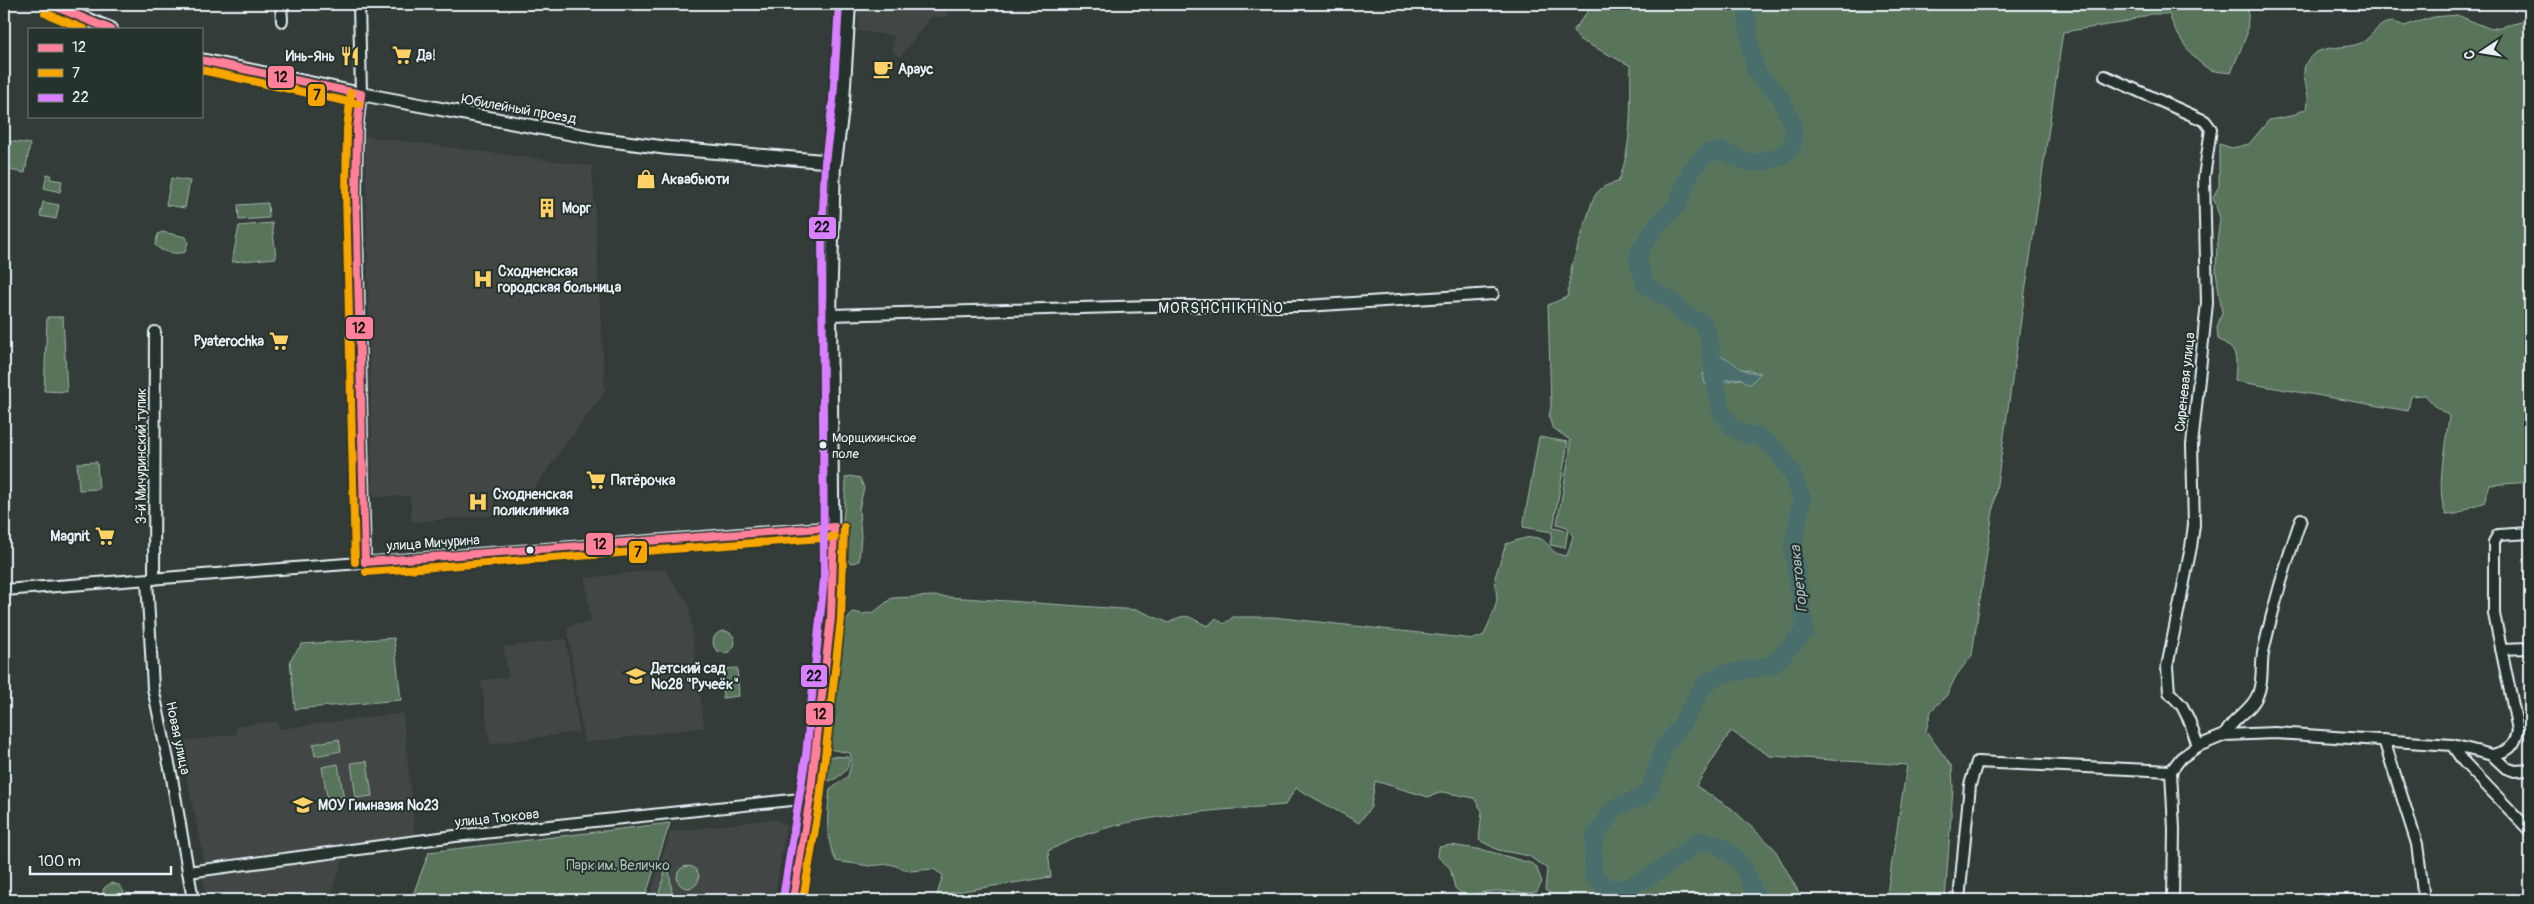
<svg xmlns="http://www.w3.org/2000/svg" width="2534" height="904" font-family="Pangolin,sans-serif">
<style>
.built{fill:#434645}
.green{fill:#58755c;stroke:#a0b3aa;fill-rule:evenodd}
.water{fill:#496e6c;stroke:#89a2a4}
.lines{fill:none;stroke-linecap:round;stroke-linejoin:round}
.river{stroke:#496e6c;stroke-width:18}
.minor-casing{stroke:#e8f1f8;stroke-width:14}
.major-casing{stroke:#e8f1f8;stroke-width:16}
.minor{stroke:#26332d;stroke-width:10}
.major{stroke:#26332d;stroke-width:12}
.bus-1-casing{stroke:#26332d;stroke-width:11}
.bus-2-casing{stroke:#26332d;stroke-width:11}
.bus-3-casing{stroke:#26332d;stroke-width:11}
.bus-1{stroke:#ff8098;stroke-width:8}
.bus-2{stroke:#f7a600;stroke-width:8}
.bus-3{stroke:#d880ff;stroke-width:8}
.bus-dot{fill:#e8f1f8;stroke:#26332d;stroke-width:2}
.labels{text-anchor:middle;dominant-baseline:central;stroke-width:4;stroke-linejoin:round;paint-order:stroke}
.bus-label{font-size:13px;fill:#e8f1f8;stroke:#26332d;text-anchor:start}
.poi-label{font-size:14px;font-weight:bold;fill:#e8f1f8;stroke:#26332d;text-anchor:start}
.street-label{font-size:14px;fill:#e8f1f8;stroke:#26332d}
.park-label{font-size:14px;fill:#aebfba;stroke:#26332d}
.neighbourhood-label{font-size:15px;letter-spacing:1px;fill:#e8f1f8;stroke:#26332d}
.water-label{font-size:15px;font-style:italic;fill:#a8bdc0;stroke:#26332d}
.line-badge{stroke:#26332d;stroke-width:2}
.pale-badge-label{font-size:14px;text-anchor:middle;font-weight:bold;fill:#111}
</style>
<rect width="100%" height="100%" fill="#333c38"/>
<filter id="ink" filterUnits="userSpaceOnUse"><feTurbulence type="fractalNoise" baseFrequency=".02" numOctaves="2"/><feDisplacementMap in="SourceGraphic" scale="10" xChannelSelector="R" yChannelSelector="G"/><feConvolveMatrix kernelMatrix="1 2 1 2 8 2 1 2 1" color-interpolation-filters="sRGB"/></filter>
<g filter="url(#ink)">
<g class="built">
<polygon points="859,4 951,4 946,17 931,17 900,57 893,52 894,36 858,31"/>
<polygon points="365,136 592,166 605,391 534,488 493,491 495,515 412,522 410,496 373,497"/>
<polygon points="664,569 689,605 704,727 584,743 567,626 591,622 585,578"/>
<polygon points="566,639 579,732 490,744 481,681 508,677 504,647"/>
<polygon points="403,713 415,835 205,864 186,774 176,742 236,734 236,726 278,721 279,729"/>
<polygon points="774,819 786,826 774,900 649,900 670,832"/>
<polygon points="344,857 329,900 207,900 202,876"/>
</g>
<g class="green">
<path d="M1593,4H2249L2247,34L2231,73C2225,72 2217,72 2211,70C2192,61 2175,33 2169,14H2151L2121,23L2063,32L1972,655L1956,676L1947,695L1931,711L1926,731L1952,767L1953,788L1945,900H1886L1907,765L1770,756L1731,731L1696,786L1731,808L1774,848L1803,900H1732L1730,894L1554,895L1545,890L1547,869L1529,856L1498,850L1479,840L1482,811L1474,798L1443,792L1428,797L1375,781L1371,807L1359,823L1296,788L1285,805C1205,812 1119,813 1048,851L1051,877L937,895L943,875L933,869L910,871L890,864L869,866L836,861C825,838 827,814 830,790L848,776L852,761L850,753L829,749L843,625L853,612L863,614L874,612L892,598L934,596L1138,610L1169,623C1188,610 1190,619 1208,626L1216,618L1224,624L1233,617H1273L1474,639L1484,635L1494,611L1497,600L1495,577L1506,544C1516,541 1531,534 1541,539C1553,546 1549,554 1567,556L1573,536L1567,527L1557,524L1570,451V440L1552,427L1549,417L1551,406L1548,305L1567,297L1572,265L1593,199C1599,188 1605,185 1618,182C1633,147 1630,103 1631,66L1580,40L1573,31ZM1709,337L1716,354L1738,368L1760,373L1756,377L1705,384L1703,374L1709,373C1712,362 1708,348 1709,337Z"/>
<path d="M2457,15L2491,29L2530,20V482L2490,485L2484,503C2465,506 2466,515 2446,515C2435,490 2446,444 2449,416L2436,407L2425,395L2411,396L2408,411L2235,381C2236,358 2240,351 2218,339L2217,327L2222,313L2216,271L2217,242L2220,218L2213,197L2219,186V144L2232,148L2249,144L2269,120L2291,116L2307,108C2312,94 2299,76 2306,63C2317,43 2340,50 2358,44C2370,41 2374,27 2386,23C2393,21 2398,23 2404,26L2434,17Z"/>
<polygon points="4,140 30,144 25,173 4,169"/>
<polygon points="47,174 51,175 50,179 62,181 60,192 44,188"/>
<polygon points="171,178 190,181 185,208 166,205"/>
<polygon points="43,202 59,205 56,219 40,216"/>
<polygon points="268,203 269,218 239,220 238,205"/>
<polygon points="272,223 276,258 232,262 239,226"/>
<path d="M162,232L186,237L188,242L185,252C177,255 160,252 155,245L158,234Z"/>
<polygon points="47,317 63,317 67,392 44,391"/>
<polygon points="1539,437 1568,442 1553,528 1568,531 1565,548 1550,545 1552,532 1523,527"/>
<polygon points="97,462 99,489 79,490 77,463"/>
<polygon points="850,476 860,478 864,488 859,509 861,536 859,561 854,563 849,562 842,535 846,485 845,478"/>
<circle cx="724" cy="642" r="11"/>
<polygon points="394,638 401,700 295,709 290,660 302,644"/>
<polygon points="737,668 739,696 723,698 721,669"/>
<polygon points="339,739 341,751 315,756 313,744"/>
<path d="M828,756L849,757C852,769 837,781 826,781C824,772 822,764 828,756Z"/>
<polygon points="367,761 372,796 356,798 351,763"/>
<polygon points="338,764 344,799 328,802 322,767"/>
<polygon points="670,823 644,900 411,900 429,852"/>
<polygon points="1451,845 1484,850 1530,863 1536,866 1542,882 1537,891 1532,893 1496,891 1463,895 1455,888 1450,868 1438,857 1439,847"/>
<polygon points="668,861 673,900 657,900"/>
<circle cx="688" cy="877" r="11"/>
<polygon points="111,883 119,885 124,892 122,900 105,900 102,896 104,888"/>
</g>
<path class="water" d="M1707,336L1716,354C1721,357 1728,358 1731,361C1740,369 1748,374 1761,373L1749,385L1741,378L1724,380L1716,386L1705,384L1703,374L1709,373Z"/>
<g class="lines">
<path class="river" d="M1746,4L1750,47L1756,72L1781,98L1793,125V144L1783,155L1767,161L1750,163L1723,151L1707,153L1691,171L1677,205L1657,225L1639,252L1638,261L1646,286L1672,301L1683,313L1703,323L1709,337L1716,386L1722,413L1732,427L1747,435L1759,436L1777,451L1792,473L1802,498L1793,548L1805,631L1773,665L1719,675L1704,685L1682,724L1664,747L1650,789L1644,796L1614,808L1594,838L1593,874C1597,878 1602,885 1607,887C1631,899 1681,852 1702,840C1736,848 1746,868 1757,900"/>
<defs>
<g id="minor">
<polyline points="281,4 282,21"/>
<polyline points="359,4 361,94 357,129 356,192 365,562"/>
<polyline points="2105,76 2205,121 2211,129 2204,177 2207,303 2192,445 2194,525 2191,547 2167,667 2169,692 2182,706 2189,720 2198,746"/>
<polyline points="831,315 1152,306 1306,306 1493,294"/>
<polyline points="154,579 155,332"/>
<polyline points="147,580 153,688 172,778 193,900"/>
<polyline points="4,590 834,527"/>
<polyline points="2501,649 2530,648"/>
<path d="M2225,735C2232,718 2252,711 2258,694C2264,679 2260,663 2264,648C2274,604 2286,562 2301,519"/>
<polyline points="2384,740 2417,844 2424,900"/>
<polyline points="2452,745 2492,755 2506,768 2515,771 2530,770"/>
<path d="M2492,755C2509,751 2515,747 2518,730L2494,614V542L2498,535L2530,533"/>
<polyline points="188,872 455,836 810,798"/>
<polyline points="793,900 816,756 834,579 831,315 835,162"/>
<polyline points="1959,900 1970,785 1977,762 2171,771"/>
<polyline points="2173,900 2174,829 2171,771 2181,758 2198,746 2225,735 2275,733 2452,745 2463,761 2530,831"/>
</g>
<g id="major">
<polyline points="49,4 111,29"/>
<polyline points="201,60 361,94 600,139 668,148 835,162 843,101 849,4"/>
</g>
</defs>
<use href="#minor" class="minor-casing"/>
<use href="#major" class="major-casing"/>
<use href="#minor" class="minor"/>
<use href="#major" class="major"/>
<defs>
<g id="bus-1">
<polyline points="49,4 110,29"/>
<polyline points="201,60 361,94"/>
<polyline points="361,94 357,129 356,192 365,562"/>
<polyline points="365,562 834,527"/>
<polyline points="793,900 810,798 831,618 834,527"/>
</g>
<g id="bus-2">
<polyline points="45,13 84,29"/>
<polyline points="201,70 359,104"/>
<polyline points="351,93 347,129 346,192 355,562"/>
<polyline points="366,572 835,537"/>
<polyline points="803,900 820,799 841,619 844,527"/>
</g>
<polyline id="bus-3" points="783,898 806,755 824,579 822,235 825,162 833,100 839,4"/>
</defs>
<use href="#bus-1" class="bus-1-casing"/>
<use href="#bus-2" class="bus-2-casing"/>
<use href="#bus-3" class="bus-3-casing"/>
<use href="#bus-1" class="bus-1"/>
<use href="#bus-2" class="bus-2"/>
<use href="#bus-3" class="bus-3"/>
</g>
</g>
<defs>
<symbol id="supermarket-bare" viewBox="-9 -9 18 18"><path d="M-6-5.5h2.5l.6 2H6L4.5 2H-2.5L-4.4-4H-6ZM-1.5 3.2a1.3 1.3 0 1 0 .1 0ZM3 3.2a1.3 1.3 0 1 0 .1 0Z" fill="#ffd166" stroke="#26332d" stroke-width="2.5" paint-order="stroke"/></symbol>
<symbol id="restaurant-bare" viewBox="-9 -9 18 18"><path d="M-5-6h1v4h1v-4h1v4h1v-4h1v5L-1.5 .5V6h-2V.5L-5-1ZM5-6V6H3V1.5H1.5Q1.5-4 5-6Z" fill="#ffd166" stroke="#26332d" stroke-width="2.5" paint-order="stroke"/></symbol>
<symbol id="cafe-bare" viewBox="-9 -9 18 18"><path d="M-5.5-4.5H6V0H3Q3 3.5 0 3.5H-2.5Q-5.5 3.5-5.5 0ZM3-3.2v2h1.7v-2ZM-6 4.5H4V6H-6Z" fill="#ffd166" stroke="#26332d" stroke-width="2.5" paint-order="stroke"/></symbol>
<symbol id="shop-bare" viewBox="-9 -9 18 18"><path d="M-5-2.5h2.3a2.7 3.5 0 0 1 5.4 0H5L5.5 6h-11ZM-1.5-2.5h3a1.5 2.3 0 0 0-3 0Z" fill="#ffd166" stroke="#26332d" stroke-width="2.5" paint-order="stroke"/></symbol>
<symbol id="building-bare" viewBox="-9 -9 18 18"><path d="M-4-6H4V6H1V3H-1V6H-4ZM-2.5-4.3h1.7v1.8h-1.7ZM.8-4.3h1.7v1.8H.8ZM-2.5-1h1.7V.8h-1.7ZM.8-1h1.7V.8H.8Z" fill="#ffd166" stroke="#26332d" stroke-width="2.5" paint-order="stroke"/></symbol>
<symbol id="hospital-bare" viewBox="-9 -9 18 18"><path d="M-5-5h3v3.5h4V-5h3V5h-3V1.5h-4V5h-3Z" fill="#ffd166" stroke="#26332d" stroke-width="2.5" paint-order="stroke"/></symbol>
<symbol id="school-bare" viewBox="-9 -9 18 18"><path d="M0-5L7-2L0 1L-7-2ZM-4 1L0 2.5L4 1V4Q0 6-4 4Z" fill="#ffd166" stroke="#26332d" stroke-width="2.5" paint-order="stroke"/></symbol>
</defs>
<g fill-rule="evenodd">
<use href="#supermarket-bare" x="388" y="41" width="28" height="28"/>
<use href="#restaurant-bare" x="336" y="42" width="28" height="28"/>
<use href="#cafe-bare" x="869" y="55" width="28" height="28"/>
<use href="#shop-bare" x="632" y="165" width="28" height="28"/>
<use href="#building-bare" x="533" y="194" width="28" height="28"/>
<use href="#hospital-bare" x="469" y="265" width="28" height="28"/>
<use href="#supermarket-bare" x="265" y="327" width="28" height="28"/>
<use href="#supermarket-bare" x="582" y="466" width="28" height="28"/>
<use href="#hospital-bare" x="464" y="488" width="28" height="28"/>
<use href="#supermarket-bare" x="91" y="522" width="28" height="28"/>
<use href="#school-bare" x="622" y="662" width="28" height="28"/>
<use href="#school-bare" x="289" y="791" width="28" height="28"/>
</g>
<g class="bus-dot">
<circle cx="823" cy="445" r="4.5"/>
<circle cx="530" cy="550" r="4.5"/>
</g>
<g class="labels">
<g class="bus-label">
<text x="832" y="438">Морщихинское<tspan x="832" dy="16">поле</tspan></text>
</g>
<g class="poi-label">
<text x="417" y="55">Да!</text>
<text x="335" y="56" text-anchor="end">Инь-Янь</text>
<text x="898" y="69">Араус</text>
<text x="661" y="179">Аквабьюти</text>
<text x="562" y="208">Морг</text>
<text x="498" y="271">Сходненская<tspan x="498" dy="16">городская больница</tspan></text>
<text x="264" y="341" text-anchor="end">Pyaterochka</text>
<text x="611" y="480">Пятёрочка</text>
<text x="493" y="494">Сходненская<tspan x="493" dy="16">поликлиника</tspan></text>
<text x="90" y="536" text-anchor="end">Magnit</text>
<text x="651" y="668">Детский сад<tspan x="651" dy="16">№28 "Ручеёк"</tspan></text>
<text x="318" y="805">МОУ Гимназия №23</text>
</g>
<g class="street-label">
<text transform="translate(519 109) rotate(10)">Юбилейный проезд</text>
<text transform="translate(2185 382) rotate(-84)">Сиреневая улица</text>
<text transform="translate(141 456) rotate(-90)">3-й Мичуринский тупик</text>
<text transform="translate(433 543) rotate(-4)">улица Мичурина</text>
<text transform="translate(178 738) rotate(78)">Новая улица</text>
<text transform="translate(497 818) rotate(-6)">улица Тюкова</text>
</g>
<g class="park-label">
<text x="618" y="865">Парк им. Величко</text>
</g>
<g class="neighbourhood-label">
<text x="1221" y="308">MORSHCHIKHINO</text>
</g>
<g class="water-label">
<text transform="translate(1799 579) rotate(-96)">Горетовка</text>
</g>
</g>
<g class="line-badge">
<rect x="267" y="65" width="28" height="24" rx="5" fill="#ff8098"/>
<rect x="307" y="83" width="19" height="24" rx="5" fill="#f7a600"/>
<rect x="808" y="216" width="29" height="24" rx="5" fill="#d880ff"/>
<rect x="345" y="316" width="29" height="24" rx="5" fill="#ff8098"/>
<rect x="585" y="532" width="29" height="24" rx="5" fill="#ff8098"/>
<rect x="628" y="540" width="20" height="24" rx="5" fill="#f7a600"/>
<rect x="800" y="664" width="28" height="24" rx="5" fill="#d880ff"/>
<rect x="805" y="702" width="29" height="24" rx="5" fill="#ff8098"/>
</g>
<g class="pale-badge-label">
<text x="281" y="82">12</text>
<text x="317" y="100">7</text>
<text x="822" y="232">22</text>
<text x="359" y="333">12</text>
<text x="600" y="549">12</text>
<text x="638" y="557">7</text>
<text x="814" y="681">22</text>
<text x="820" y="719">12</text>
</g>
<rect width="2534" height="904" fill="none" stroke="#26332d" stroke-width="20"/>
<rect x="10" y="10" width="2514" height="884" fill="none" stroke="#e8f1f8" stroke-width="2" filter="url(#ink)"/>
<rect x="28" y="28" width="175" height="90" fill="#26332d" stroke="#747f7e"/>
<rect x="38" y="44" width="25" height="8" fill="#ff8098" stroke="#747f7e"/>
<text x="72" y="52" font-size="15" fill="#e8f1f8">12</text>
<rect x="38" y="69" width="25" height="8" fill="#f7a600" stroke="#747f7e"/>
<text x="72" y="78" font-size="15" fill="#e8f1f8">7</text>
<rect x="38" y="94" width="25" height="8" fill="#d880ff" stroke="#747f7e"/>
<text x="72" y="102" font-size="15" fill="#e8f1f8">22</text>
<g transform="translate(2482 52) rotate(258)" stroke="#26332d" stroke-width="4" paint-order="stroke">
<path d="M0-4L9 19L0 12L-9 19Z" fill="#e8f1f8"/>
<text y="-8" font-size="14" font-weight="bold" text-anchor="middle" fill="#e8f1f8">С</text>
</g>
<path d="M30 866v8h141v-8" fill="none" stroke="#e8f1f8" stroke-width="2.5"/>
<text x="38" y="866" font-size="15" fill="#e8f1f8" stroke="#26332d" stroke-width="4" paint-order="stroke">100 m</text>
</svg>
